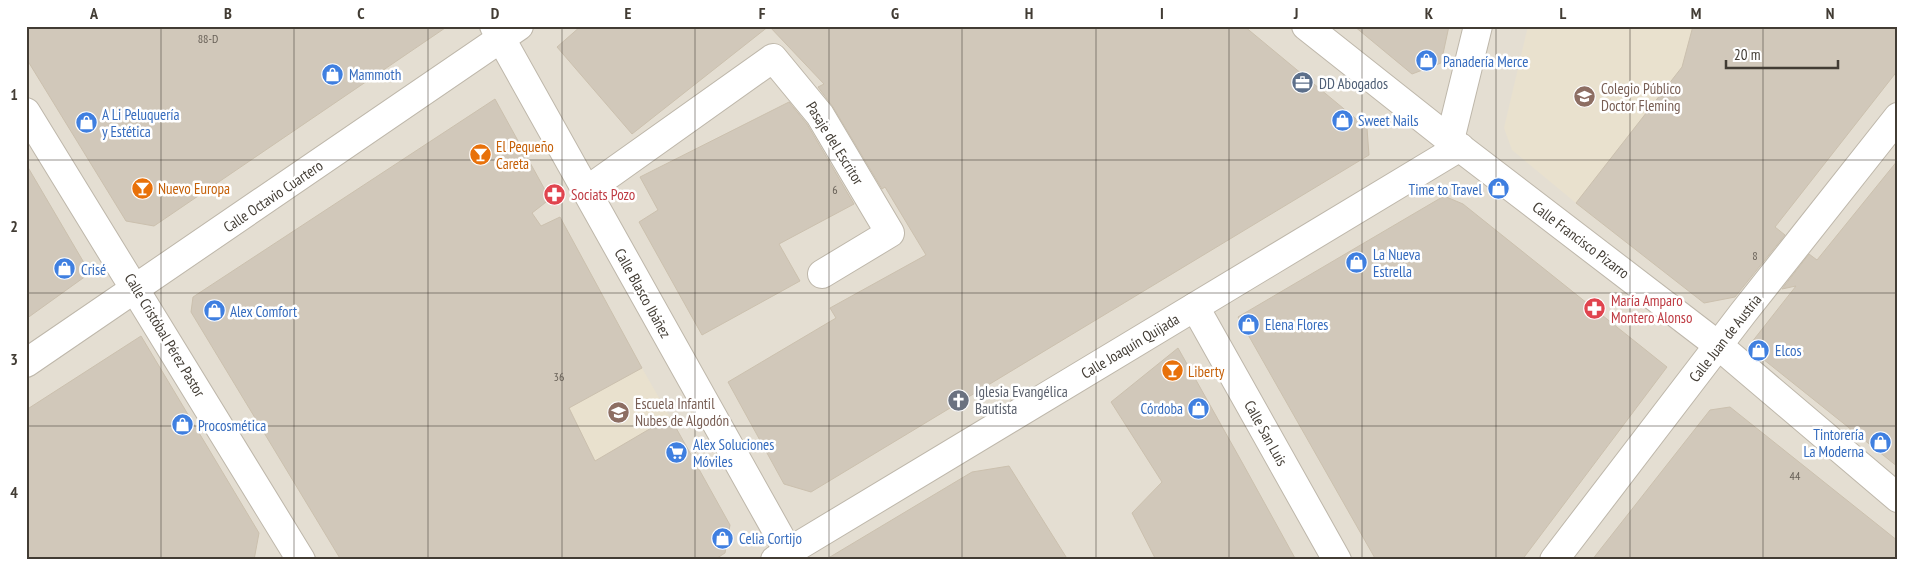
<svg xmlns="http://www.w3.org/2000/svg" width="1924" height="586" font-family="'PT Sans Narrow',sans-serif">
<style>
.residential{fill:#e4ded2}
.education{fill:#e9e1ce}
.building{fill:#d1c8ba;stroke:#cbc0ae}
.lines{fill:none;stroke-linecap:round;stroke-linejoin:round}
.minor-casing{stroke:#beb7aa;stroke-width:30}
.minor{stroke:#fff;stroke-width:28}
.grid{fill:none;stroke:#423c34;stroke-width:1;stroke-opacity:0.55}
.labels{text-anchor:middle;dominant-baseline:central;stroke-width:5;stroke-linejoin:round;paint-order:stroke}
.number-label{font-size:12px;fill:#665f56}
.shop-label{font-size:15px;fill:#366cbe;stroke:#fff;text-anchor:start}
.service-label{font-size:15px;fill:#4e5e75;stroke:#fff;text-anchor:start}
.education-label{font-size:15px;fill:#785e54;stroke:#fff;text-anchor:start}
.street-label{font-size:15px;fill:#423c34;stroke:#fff}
.food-label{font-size:15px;fill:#c56008;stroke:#fff;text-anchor:start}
.health-label{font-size:15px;fill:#be3a42;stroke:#fff;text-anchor:start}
.worship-label{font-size:15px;fill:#5b616d;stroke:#fff;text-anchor:start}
.neatline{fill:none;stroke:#423c34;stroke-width:2}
.grid-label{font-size:16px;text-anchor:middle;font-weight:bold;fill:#423c34}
</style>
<rect width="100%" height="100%" fill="#f0ece3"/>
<rect class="residential" x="26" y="26" width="1872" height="534"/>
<g class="education">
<polygon points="1528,26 1693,26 1682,67 1576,203 1512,150 1504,128"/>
<polygon points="642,368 670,417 595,461 569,408"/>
</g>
<g class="building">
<polygon points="26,26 448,26 154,226 126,221 26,58"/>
<polygon points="581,26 769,26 632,134 557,47"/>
<polygon points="769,26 1244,26 1367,128 1369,155 811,492 784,484 728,382 836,318 830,308 926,255 885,187 882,189 833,107 818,87 824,84"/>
<polygon points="1354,26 1449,26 1441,63 1412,74"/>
<polygon points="1693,26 1898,26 1898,70 1775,227 1785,235 1735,297 1704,303 1576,203 1682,67"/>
<polygon points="495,99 550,199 532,213 541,226 560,217 642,368 569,408 595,461 670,417 730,525 725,553 714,560 341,560 191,312 193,297"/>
<polygon points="789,102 807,124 854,204 779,244 800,281 702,335 639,222 658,210 640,177"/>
<polygon points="1898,160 1898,467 1748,347 1796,286 1782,289 1809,254 1817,260"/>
<polygon points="26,164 90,273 26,319"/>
<polygon points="1444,196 1463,204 1667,367 1522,560 1376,560 1238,317"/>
<polygon points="141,336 259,533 254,560 26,560 26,410"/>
<polygon points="1178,348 1243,464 1296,560 1156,560 1132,513 1162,482 1111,402"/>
<polygon points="1730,407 1898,541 1898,560 1592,560 1710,410"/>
<polygon points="1009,466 1068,560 825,560 972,472"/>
</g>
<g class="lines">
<defs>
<g id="minor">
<polyline points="494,26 793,560"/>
<polyline points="1306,26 1450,140 1719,346 1898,498"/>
<polyline points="26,112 301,560"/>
<polyline points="1450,140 1478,26"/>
<polyline points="586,191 773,58 820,115 890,233 822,274"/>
<polyline points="1195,307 1337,560"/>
<polyline points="26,363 519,26"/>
<polyline points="775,560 1460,147"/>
<polyline points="1554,560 1743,313 1898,117"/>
</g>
</defs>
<use href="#minor" class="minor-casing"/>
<use href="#minor" class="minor"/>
</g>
<path class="grid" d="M161,26V560M294,26V560M428,26V560M562,26V560M695,26V560M829,26V560M962,26V560M1096,26V560M1229,26V560M1362,26V560M1496,26V560M1630,26V560M1763,26V560M26,160H1898M26,293H1898M26,426H1898"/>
<defs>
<symbol id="shop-disc" viewBox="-11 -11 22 22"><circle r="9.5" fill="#3f7fe0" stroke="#fff"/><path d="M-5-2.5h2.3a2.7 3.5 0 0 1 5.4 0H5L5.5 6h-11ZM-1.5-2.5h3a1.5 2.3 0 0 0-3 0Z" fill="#fff"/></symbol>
<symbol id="office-disc" viewBox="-11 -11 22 22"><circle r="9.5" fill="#5c6f8a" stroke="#fff"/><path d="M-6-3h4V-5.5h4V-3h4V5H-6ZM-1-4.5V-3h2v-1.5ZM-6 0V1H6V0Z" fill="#fff"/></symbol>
<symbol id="school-disc" viewBox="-11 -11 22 22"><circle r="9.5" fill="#8d6e63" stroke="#fff"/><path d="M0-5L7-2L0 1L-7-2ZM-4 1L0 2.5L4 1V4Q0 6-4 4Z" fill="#fff"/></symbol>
<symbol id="bar-disc" viewBox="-11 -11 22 22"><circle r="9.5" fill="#e8710a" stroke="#fff"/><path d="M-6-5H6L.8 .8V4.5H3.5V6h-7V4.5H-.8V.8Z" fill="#fff"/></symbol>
<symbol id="pharmacy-disc" viewBox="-11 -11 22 22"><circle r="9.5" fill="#e0444e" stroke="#fff"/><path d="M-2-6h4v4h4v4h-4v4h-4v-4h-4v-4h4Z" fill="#fff"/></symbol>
<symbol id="church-disc" viewBox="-11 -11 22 22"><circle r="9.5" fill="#6b7280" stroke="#fff"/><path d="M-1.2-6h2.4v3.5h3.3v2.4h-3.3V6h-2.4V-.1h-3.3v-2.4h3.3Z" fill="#fff"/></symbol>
<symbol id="supermarket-disc" viewBox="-11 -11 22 22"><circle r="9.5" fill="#3f7fe0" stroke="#fff"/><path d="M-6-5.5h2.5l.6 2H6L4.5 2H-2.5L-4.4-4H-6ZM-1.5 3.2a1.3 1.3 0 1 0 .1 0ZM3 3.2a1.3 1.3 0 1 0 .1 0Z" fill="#fff"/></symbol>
</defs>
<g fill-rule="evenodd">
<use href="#shop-disc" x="1414" y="48" width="25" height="25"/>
<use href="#shop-disc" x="320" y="62" width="25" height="25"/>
<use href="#office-disc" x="1290" y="70" width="25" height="25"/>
<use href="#school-disc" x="1572" y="84" width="25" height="25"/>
<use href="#shop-disc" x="1330" y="108" width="25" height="25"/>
<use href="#shop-disc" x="74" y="110" width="25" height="25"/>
<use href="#bar-disc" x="468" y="142" width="25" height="25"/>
<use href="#bar-disc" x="130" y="176" width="25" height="25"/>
<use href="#shop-disc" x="1486" y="176" width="25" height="25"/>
<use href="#pharmacy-disc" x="542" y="182" width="25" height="25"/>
<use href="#shop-disc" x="1344" y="250" width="25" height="25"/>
<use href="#shop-disc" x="52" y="256" width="25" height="25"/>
<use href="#pharmacy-disc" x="1582" y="296" width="25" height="25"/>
<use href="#shop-disc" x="202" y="298" width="25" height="25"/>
<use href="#shop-disc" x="1236" y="312" width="25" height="25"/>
<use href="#shop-disc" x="1746" y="338" width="25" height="25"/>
<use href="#bar-disc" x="1160" y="358" width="25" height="25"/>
<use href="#church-disc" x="946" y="388" width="25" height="25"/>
<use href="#shop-disc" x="1186" y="396" width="25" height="25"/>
<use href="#school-disc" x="606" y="400" width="25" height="25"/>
<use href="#shop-disc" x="170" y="412" width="25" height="25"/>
<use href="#shop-disc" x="1868" y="430" width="25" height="25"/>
<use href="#supermarket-disc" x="664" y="440" width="25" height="25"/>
<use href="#shop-disc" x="710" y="526" width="25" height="25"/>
</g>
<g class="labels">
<g class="number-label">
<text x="208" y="38">88-D</text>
<text x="835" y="189">6</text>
<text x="1755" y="255">8</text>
<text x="559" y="376">36</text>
<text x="1795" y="475">44</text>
</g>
<g class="shop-label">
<text x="1443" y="61">Panadería Merce</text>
<text x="349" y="74">Mammoth</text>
<text x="102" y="114">A Li Peluquería<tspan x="102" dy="17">y Estética</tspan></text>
<text x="1358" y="120">Sweet Nails</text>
<text x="1482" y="189" text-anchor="end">Time to Travel</text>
<text x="1373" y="254">La Nueva<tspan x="1373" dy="17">Estrella</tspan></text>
<text x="81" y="269">Crisé</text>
<text x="230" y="311">Alex Comfort</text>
<text x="1265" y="324">Elena Flores</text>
<text x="1775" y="350">Elcos</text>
<text x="1183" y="408" text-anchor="end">Córdoba</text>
<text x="198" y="425">Procosmética</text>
<text x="1864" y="434" text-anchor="end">Tintorería<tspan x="1864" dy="17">La Moderna</tspan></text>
<text x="693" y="444">Alex Soluciones<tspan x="693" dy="17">Móviles</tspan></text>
<text x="739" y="538">Celia Cortijo</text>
</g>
<g class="service-label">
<text x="1319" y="83">DD Abogados</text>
</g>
<g class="education-label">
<text x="1601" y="88">Colegio Público<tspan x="1601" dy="17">Doctor Fleming</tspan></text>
<text x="635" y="403">Escuela Infantil<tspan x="635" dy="17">Nubes de Algodón</tspan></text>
</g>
<g class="street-label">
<text transform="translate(835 143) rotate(58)">Pasaje del Escritor</text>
<text transform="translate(273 196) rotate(-34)">Calle Octavio Cuartero</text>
<text transform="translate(1581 240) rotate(37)">Calle Francisco Pizarro</text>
<text transform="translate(643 293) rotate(61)">Calle Blasco Ibáñez</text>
<text transform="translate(165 335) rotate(59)">Calle Cristóbal Pérez Pastor</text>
<text transform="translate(1725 338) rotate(-52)">Calle Juan de Austria</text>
<text transform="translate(1130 346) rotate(-31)">Calle Joaquín Quijada</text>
<text transform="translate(1266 433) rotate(61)">Calle San Luis</text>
</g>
<g class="food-label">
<text x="496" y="146">El Pequeño<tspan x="496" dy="17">Careta</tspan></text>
<text x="158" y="188">Nuevo Europa</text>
<text x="1188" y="371">Liberty</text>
</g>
<g class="health-label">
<text x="571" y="194">Sociats Pozo</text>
<text x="1611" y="300">María Amparo<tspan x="1611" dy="17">Montero Alonso</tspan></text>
</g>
<g class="worship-label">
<text x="975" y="391">Iglesia Evangélica<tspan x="975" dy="17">Bautista</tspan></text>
</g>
</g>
<rect width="1924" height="586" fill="none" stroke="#ffffff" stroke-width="55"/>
<path d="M1726 60v8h112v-8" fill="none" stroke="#423c34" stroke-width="2.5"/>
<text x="1734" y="60" font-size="15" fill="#423c34" stroke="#ffffff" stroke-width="4" paint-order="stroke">20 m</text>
<rect x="28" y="28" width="1868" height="530" class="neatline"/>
<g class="grid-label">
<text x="94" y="19">A</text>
<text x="228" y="19">B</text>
<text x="361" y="19">C</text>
<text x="495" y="19">D</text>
<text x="628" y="19">E</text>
<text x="762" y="19">F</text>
<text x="895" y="19">G</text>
<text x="1029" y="19">H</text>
<text x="1162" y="19">I</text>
<text x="1296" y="19">J</text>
<text x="1429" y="19">K</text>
<text x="1563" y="19">L</text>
<text x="1696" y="19">M</text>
<text x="1830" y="19">N</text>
<text x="14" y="100">1</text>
<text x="14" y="232">2</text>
<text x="14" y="365">3</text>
<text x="14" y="498">4</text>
</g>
</svg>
